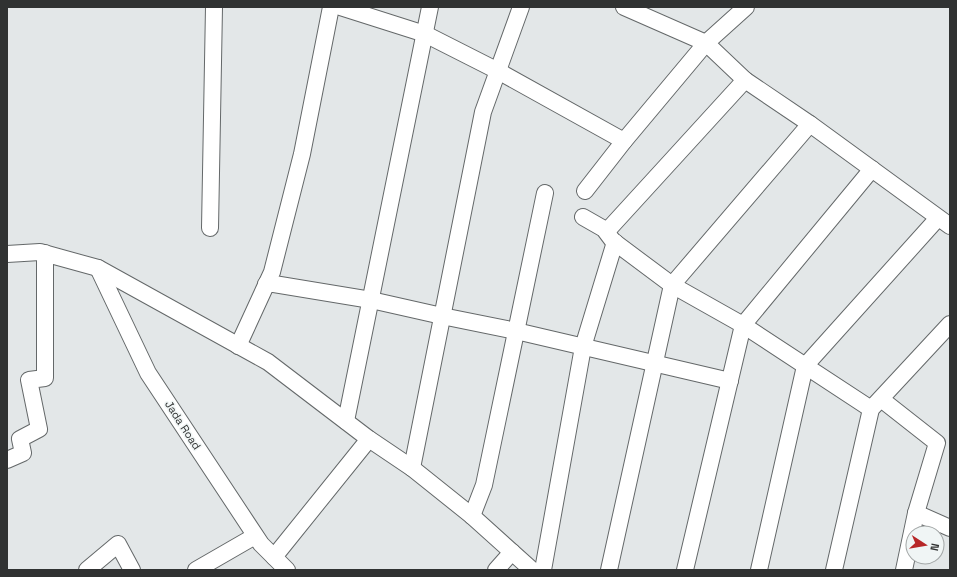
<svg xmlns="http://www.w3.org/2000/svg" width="957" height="577" font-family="'Space Grotesk',sans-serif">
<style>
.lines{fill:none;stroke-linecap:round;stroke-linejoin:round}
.minor-casing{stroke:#646869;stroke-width:18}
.minor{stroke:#fff;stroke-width:16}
.labels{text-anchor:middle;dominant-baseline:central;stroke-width:3;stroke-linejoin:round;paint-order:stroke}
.street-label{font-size:11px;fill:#303232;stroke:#f0f5f5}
</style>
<rect width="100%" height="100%" fill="#e3e7e8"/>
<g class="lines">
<defs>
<g id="minor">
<polyline points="340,7 425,34 498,71 624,141"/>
<polyline points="624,7 706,43 745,80 810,124 950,226"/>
<polyline points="585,191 624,141 706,43 746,7"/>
<polyline points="583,217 604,229 613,241 672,285 743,325 871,409"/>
<polyline points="210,228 214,7"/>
<polyline points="607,231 745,80"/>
<polyline points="7,254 40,252 98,268 268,362 369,439 412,468 472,516 532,570"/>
<polyline points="98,268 148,373 261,544 287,570"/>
<polyline points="266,284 274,284 371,300 442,316 516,331 730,381"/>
<polyline points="238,346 272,272 302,154 331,7"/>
<polyline points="881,399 937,443 916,513 904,570"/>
<polyline points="346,421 430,7"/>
<polyline points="7,460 23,453 20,439 39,429 29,380 45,378 45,253"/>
<polyline points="412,468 483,112 521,7"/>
<polyline points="916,513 950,528"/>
<polyline points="472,516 484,485 545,193"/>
<polyline points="274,557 369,439"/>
<polyline points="87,570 118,544 132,570"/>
<polyline points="196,570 255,536"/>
<polyline points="496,570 512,552"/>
<polyline points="543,570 583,347 615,242"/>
<polyline points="609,570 672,285 810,124"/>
<polyline points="685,570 743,325 872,169"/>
<polyline points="759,570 805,366 938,218"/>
<polyline points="834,570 871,409 950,324"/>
</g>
</defs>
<use href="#minor" class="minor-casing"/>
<use href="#minor" class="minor"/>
</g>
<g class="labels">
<g class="street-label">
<text transform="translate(183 425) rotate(57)">Jada Road</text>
</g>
</g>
<rect width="957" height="577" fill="none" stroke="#303232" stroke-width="16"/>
<g transform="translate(925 545) rotate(102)"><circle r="19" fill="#f0f5f5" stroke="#a3a7a7"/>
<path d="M0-3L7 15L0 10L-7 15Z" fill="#b72728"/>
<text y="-6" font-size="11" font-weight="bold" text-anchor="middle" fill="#303232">N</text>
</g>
</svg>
